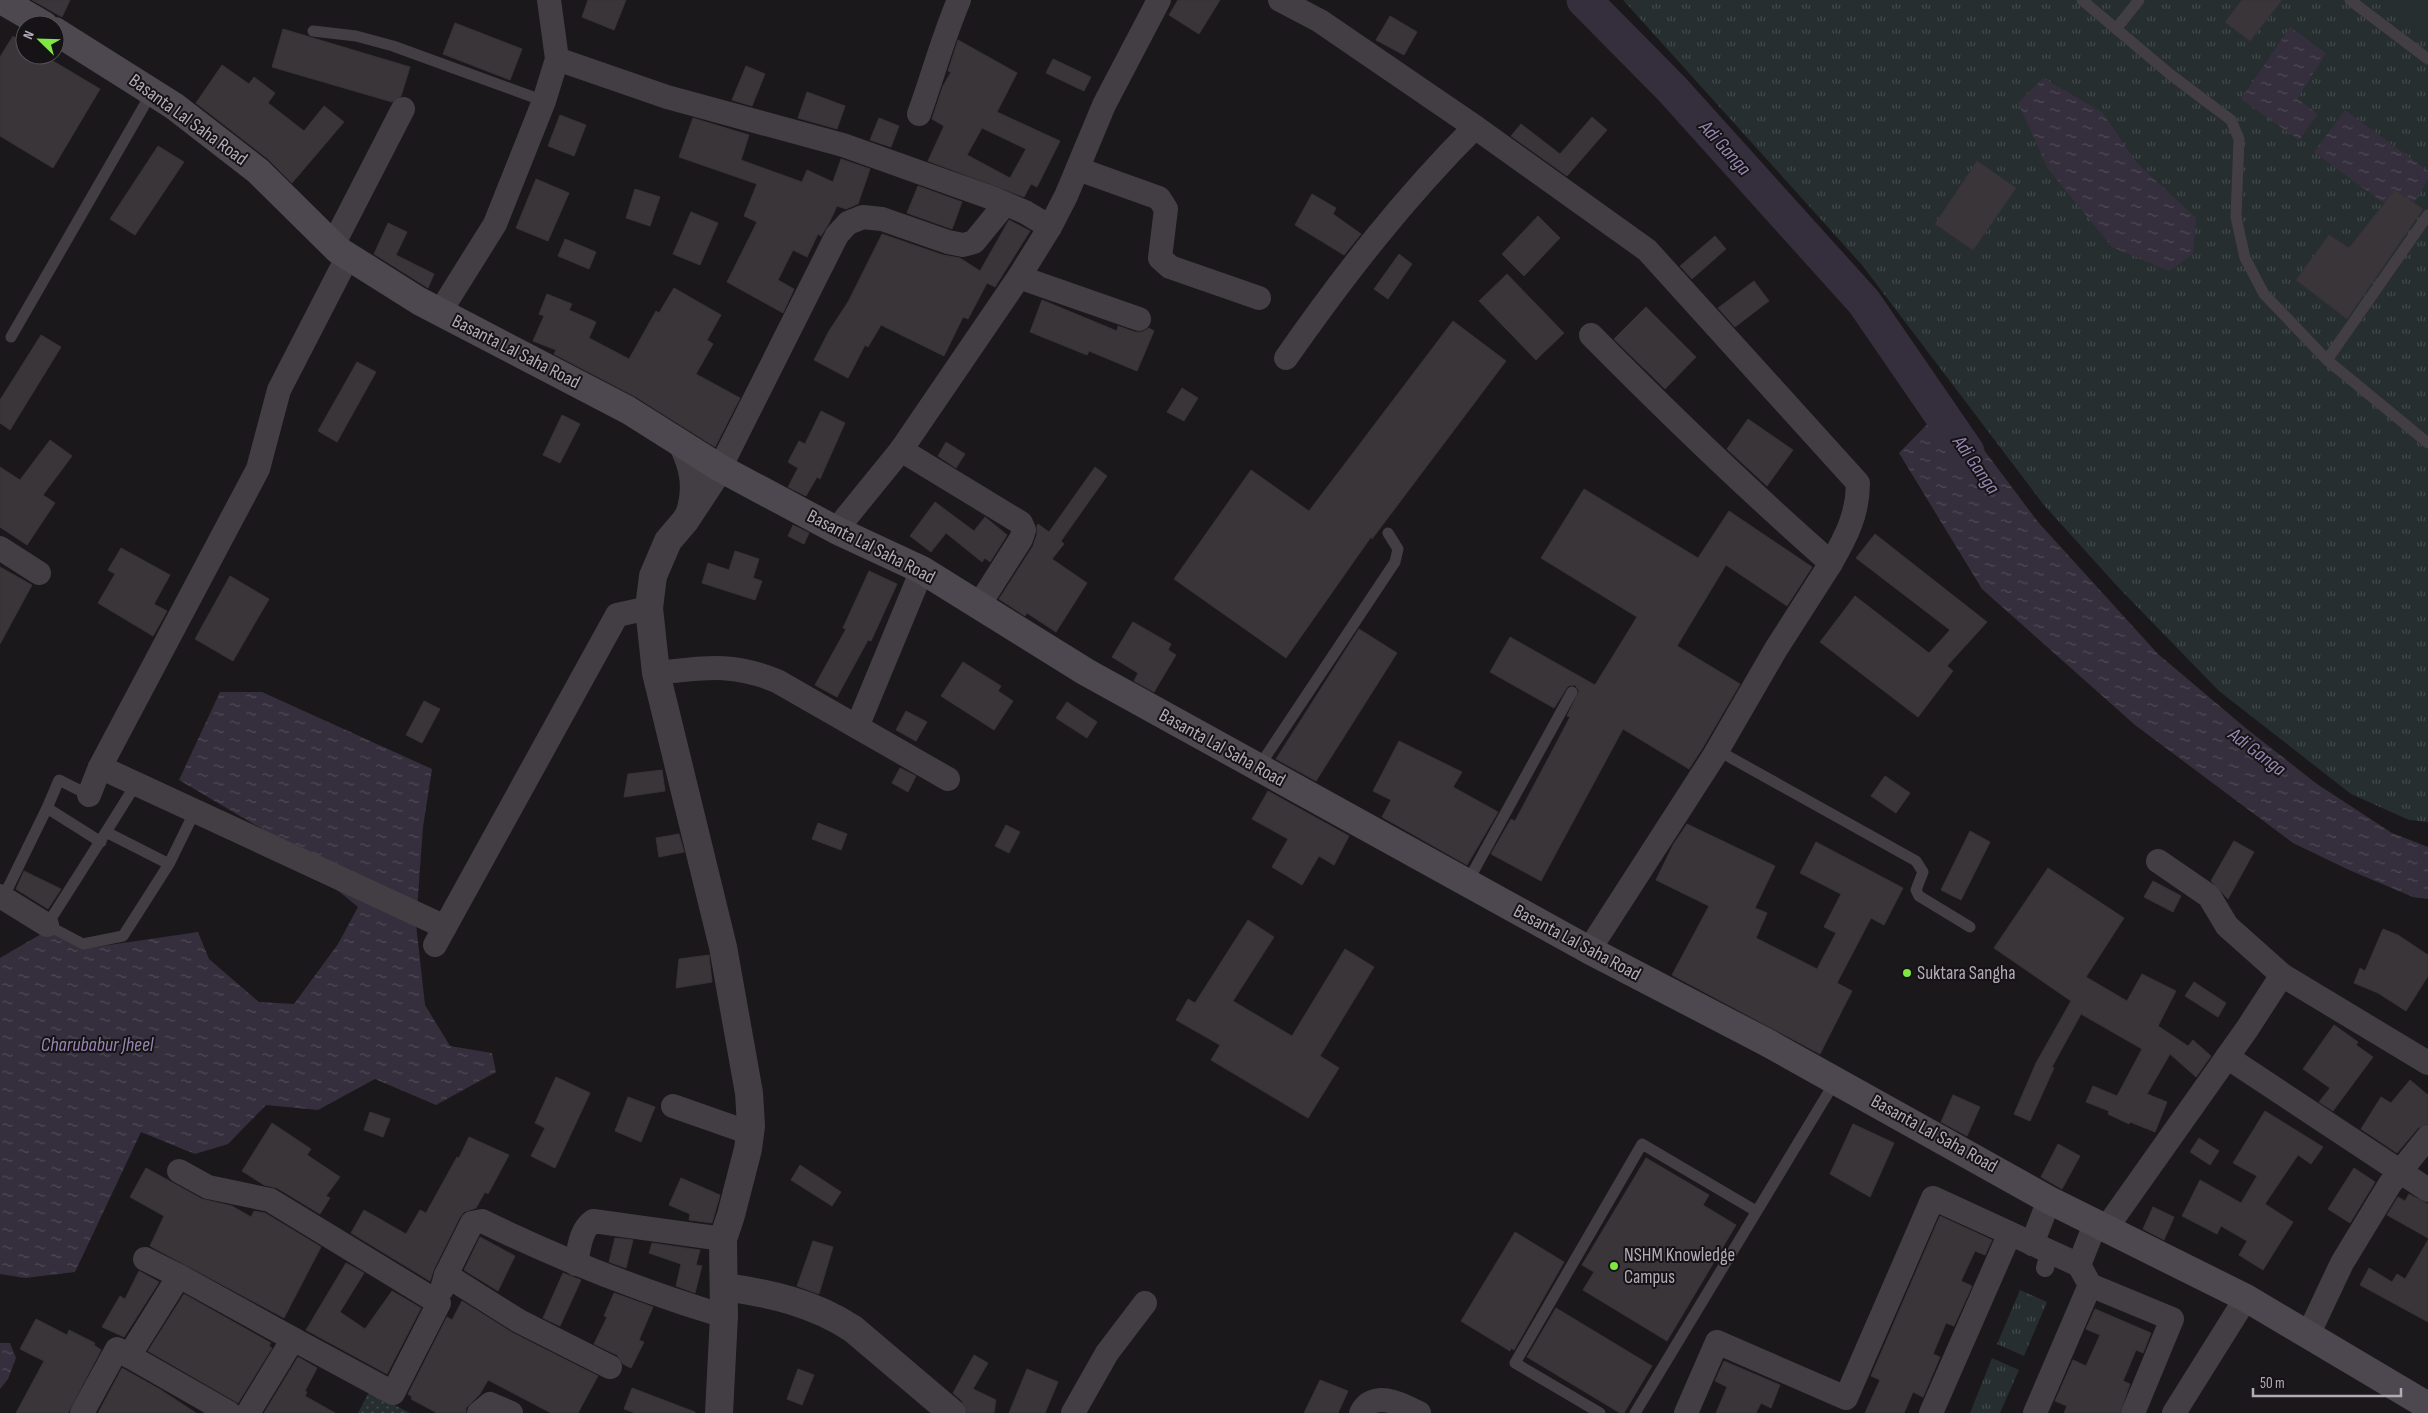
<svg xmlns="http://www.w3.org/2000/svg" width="2428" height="1413" font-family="'Sofia Sans Condensed',sans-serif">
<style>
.grass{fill:url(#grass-tufts)}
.park{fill:url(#park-dots)}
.pitch{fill:#262e2f}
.water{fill:url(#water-ripples)}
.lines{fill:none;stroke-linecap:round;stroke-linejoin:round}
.river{stroke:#352f3d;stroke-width:35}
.building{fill:#393539;stroke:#363236;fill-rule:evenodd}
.service{stroke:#433e44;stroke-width:11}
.pedestrian{stroke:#433e44;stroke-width:18}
.minor{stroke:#433e44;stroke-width:24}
.tertiary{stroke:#433e44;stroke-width:28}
.secondary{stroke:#4d474f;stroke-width:28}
.poi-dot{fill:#7ee743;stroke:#151315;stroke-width:2}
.labels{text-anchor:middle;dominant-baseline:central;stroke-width:4;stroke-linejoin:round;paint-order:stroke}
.street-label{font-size:19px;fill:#b4abb9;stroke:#151315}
.poi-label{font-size:19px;fill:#b4abb9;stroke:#151315;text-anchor:start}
.water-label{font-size:20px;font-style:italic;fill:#9885b1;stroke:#151315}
</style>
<defs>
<pattern id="grass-tufts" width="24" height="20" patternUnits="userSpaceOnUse" patternTransform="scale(1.25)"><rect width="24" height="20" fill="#262e2f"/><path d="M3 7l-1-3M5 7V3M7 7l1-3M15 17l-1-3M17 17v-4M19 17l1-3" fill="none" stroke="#434a4b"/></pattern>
<pattern id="park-dots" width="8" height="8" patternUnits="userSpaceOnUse" patternTransform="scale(1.25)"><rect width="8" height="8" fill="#262e2f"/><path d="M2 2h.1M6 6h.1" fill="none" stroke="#434a4b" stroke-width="1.8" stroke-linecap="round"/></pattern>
<pattern id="water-ripples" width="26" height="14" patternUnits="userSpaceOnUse" patternTransform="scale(1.25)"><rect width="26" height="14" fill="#352f3d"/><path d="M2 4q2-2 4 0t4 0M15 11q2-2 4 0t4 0" fill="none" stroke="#504a57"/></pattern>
</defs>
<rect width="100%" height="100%" fill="#1a181a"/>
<g class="grass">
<polygon points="1623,0 2428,0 2428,822 2409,820 2351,794 2219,691 2117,586 2043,504 1862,265"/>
<polygon points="2020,1290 2047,1302 2024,1356 1997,1344"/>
<polygon points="1992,1358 2019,1370 2000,1413 1970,1413"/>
</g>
<polygon class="park" points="369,1392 410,1413 358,1413"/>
<polygon class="pitch" points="2373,0 2428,0 2428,36"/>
<g class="water">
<polygon points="2290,27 2326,53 2297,99 2318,114 2299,140 2241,99"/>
<polygon points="2043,78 2102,112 2136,162 2196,218 2193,254 2169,271 2112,247 2048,169 2018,103"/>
<polygon points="2345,110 2428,171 2428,180 2404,218 2314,152"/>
<polygon points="1951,400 1984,450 2038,522 2158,654 2248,730 2317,784 2392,833 2428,847 2428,899 2413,897 2349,870 2293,843 2135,725 1982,589 1899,453"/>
<polygon points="220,692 262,692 432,769 423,827 416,924 425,1005 450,1046 492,1053 496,1072 436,1105 375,1079 318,1110 266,1105 228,1144 195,1154 141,1132 75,1272 25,1278 0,1274 0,958 48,930 82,949 198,932 209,959 259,1002 294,1004 338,944 358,907 262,829 179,780"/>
<polygon points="0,1343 10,1343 16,1358 8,1379 0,1389"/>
</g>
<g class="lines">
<polyline class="river" points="1584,0 1672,89 1864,302 1967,452"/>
</g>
<g class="building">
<polygon points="32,0 70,0 62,17"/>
<polygon points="588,0 626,0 614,30 582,17"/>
<polygon points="1178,0 1220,0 1199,34 1169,15"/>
<polygon points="2242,0 2282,0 2250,41 2225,22"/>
<polygon points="1390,16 1417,32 1404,55 1376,40"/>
<polygon points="455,23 522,49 510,80 443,54"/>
<polygon points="283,29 410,67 401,96 392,102 272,67"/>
<polygon points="13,36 25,44 25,55 43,55 100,89 53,168 0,136 0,57"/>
<path d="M958,40L1017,73L997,112L1060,141L1037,187L1031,184L1024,197L928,161L944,126L932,119L943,86L951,72L948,71ZM982,128L1026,149L1010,178L967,155Z"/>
<polygon points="1053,59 1091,77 1084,91 1046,73"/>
<polygon points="222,65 249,84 254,77 275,93 268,103 304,131 324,106 344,122 292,183 268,159 196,103"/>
<polygon points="746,66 765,74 752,106 732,100"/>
<polygon points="807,92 845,106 837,129 798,118"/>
<polygon points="560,115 586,125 574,156 548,146"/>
<polygon points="1592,117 1607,130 1567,176 1511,136 1521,124 1560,154"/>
<polygon points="693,118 749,135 741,160 802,182 807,170 833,182 841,159 870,169 858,204 846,209 837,206 829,223 821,236 818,234 807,257 793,250 778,280 794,289 783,313 727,282 757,222 744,216 757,184 679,157"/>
<polygon points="879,118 899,126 891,147 870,140"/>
<polygon points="158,146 184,162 135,235 110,219"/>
<polygon points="1977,161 2016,188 1973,250 1935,224"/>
<polygon points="536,179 569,193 548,241 516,228"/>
<polygon points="918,186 962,202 952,229 907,213"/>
<polygon points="635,189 660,197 650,226 626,218"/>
<polygon points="2395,190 2423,209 2347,319 2296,280 2329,235 2349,248"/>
<polygon points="1312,194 1336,208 1333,214 1361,234 1344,255 1295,225"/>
<polygon points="691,212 718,223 700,265 673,254"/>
<polygon points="1538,216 1560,238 1524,276 1502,254"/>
<polygon points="1009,220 1030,231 995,287 987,283 968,319 963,317 944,356 881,325 868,347 865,345 848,378 814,360 829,331 848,302 882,234 943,255 960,258 980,271"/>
<polygon points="388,223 407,232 396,255 434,274 428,288 374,254"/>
<polygon points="1715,236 1726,249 1692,279 1680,266"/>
<polygon points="565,239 596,252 589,269 558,256"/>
<polygon points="1399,254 1412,264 1388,299 1374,289"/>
<polygon points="1507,274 1564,333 1536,360 1479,301"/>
<polygon points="1754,281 1769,301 1735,327 1718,308"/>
<polygon points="674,288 721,315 707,340 713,344 696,374 740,398 715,447 636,397 554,354 556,350 533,341 544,316 539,314 547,294 572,304 569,310 596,322 589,338 629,359 656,311 659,313"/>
<polygon points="1042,300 1117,331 1118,326 1135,332 1142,332 1149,328 1154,331 1137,371 1089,351 1087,355 1030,332"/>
<polygon points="1646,307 1696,357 1665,389 1614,339"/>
<polygon points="1453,321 1506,361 1372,539 1371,537 1286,658 1174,579 1251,470 1309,511"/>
<polygon points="41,335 61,347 10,430 0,423 0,400"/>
<polygon points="357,362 376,372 337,442 318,431"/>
<polygon points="1182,388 1198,398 1184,421 1167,412"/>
<polygon points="821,411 845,423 820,479 817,477 806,496 788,487 798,468 788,462 799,441 805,444"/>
<polygon points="562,415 580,424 560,463 543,455"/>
<polygon points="1748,419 1793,450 1767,486 1727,449"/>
<polygon points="50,440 72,456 43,495 55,503 27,545 0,527 0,467 20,480"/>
<polygon points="946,442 965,454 956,468 938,456"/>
<polygon points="1095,467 1107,476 1061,541 1064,544 1052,559 1087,583 1056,632 1027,613 1025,616 999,599 1033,546 1037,534 1037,526 1038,524 1049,532"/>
<polygon points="1584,489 1698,558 1729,511 1812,567 1787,606 1726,565 1677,646 1740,684 1702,749 1689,769 1623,729 1541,881 1491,854 1511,819 1515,821 1570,717 1567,716 1579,691 1575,685 1568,686 1554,708 1490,672 1510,637 1595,685 1637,617 1541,558"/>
<polygon points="935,502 974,531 985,517 1007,535 990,562 985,558 982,562 946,533 931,552 910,536"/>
<polygon points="793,525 809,533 804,544 788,536"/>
<polygon points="1875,534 1987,622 1947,666 1953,671 1918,717 1820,642 1855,596 1929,653 1950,630 1856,558"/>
<polygon points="121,548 170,575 154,604 167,611 153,636 98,603 115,574 108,570"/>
<polygon points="735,551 759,559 753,578 762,581 755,600 702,583 708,563 729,570"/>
<polygon points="0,567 32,585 0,644"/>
<polygon points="869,571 897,584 871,641 868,640 837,697 815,685 846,629 843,628"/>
<polygon points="230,576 269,599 233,661 195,639"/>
<polygon points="1133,622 1171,644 1168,650 1176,655 1154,692 1134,681 1138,673 1112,657"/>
<polygon points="1359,629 1397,653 1316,781 1276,759"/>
<polygon points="963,662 1001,686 998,691 1013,701 994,730 941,696"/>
<polygon points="424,701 440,709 422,743 406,735"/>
<polygon points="1067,702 1097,722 1087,738 1056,718"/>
<polygon points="906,711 927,722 916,741 896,730"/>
<polygon points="1399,741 1462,772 1453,787 1498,812 1467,865 1382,817 1391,800 1373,791"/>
<polygon points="900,768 916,776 908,792 892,783"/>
<polygon points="662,770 665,791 624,797 628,774"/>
<polygon points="1885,776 1910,793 1896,813 1871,796"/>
<polygon points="1268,791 1349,836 1334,865 1319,856 1302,885 1272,867 1288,839 1252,819"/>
<polygon points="818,823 847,834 841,850 812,839"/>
<polygon points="1687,824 1775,866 1755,908 1767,913 1756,938 1817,969 1836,933 1824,927 1841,894 1800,873 1816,842 1903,888 1884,925 1871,918 1837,983 1852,991 1820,1054 1672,975 1709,906 1656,880 1673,845"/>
<polygon points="1006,825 1020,832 1009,853 995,846"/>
<polygon points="1970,831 1990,842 1961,900 1941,890"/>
<polygon points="679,834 684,852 659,857 656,838"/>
<polygon points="2234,841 2254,852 2228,899 2211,881"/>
<polygon points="2048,868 2124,918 2086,977 2127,1001 2142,974 2176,991 2158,1026 2188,1046 2193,1040 2211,1056 2196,1077 2170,1054 2147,1094 2167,1102 2155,1132 2130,1122 2129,1124 2108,1114 2109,1111 2086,1102 2093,1086 2117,1096 2142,1049 2081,1014 2052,1067 2054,1068 2030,1121 2014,1114 2036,1063 2071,1001 1994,948"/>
<polygon points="24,871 61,889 48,909 16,889"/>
<polygon points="2153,881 2181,896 2173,912 2144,897"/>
<polygon points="1248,920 1274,937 1233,1001 1292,1036 1345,949 1374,967 1320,1056 1339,1068 1308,1118 1211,1060 1220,1045 1176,1020 1188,999 1195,1003"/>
<polygon points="2383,929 2398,935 2428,955 2428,976 2406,1011 2378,993 2354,983 2360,968 2365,971"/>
<polygon points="709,955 712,982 676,988 679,959"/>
<polygon points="2194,982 2226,1003 2218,1017 2185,996"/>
<polygon points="2334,1025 2358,1042 2356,1045 2373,1057 2333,1111 2319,1102 2330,1088 2303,1069"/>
<polygon points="556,1077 590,1093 555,1168 531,1156 545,1128 535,1123"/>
<polygon points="2410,1080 2428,1095 2428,1124 2418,1128 2397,1153 2361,1129 2381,1097 2391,1103"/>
<polygon points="1953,1095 1980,1107 1967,1136 1941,1122"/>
<polygon points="628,1097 655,1107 641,1142 615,1131"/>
<polygon points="2265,1111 2323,1147 2311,1164 2298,1155 2265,1204 2293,1222 2263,1270 2239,1255 2247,1241 2221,1226 2217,1234 2182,1216 2200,1180 2241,1203 2257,1176 2233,1163"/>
<polygon points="370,1112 390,1119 383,1137 364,1130"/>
<polygon points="272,1123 311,1149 307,1155 340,1177 326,1196 330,1198 320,1214 277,1188 264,1185 242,1171"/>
<polygon points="1853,1124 1894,1143 1870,1197 1830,1174"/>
<polygon points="469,1137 509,1155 488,1194 485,1192 476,1208 464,1212 460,1217 434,1269 430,1281 351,1233 364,1210 406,1234 420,1210 426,1213 457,1157 459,1158"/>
<polygon points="2199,1138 2219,1151 2210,1165 2190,1152"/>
<polygon points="2058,1144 2080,1156 2062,1189 2041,1177"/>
<polygon points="1646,1158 1709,1195 1703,1205 1736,1225 1667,1341 1583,1290 1594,1272 1582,1265"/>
<polygon points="800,1165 841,1192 832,1206 791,1180"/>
<polygon points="146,1168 202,1199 232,1206 251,1217 254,1211 265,1213 321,1247 284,1318 150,1246 164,1216 130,1197"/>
<polygon points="2354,1168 2375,1182 2350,1223 2328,1209"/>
<polygon points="681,1178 720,1195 712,1223 689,1220 690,1214 669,1205"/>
<polygon points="2409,1194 2428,1204 2428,1238 2387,1215 2398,1197 2405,1201"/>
<polygon points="2153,1207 2174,1217 2164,1240 2143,1229"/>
<polygon points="1940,1216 1992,1240 1985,1255 1975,1251 1961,1281 1972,1286 1954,1326 1946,1323 1933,1354 1940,1357 1923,1397 1913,1392 1904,1413 1865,1413 1880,1380 1871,1376"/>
<polygon points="1515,1232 1564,1262 1514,1350 1511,1348 1510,1351 1461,1321"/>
<polygon points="480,1237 515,1256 498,1291 464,1270"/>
<polygon points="615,1238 633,1240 626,1268 609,1262"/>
<polygon points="2428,1240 2428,1322 2360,1285 2369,1268 2392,1282 2397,1274 2405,1279"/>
<polygon points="813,1241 833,1247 819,1294 797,1286"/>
<polygon points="652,1243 700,1250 696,1265 702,1266 695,1293 676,1286 681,1264 649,1253"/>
<polygon points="346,1263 364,1273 340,1312 365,1329 392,1291 421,1308 387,1374 306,1330"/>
<polygon points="139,1271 159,1282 124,1337 102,1327 120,1296 125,1299"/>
<polygon points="563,1273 581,1280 560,1326 543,1318"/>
<polygon points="614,1293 653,1307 639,1340 644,1342 631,1368 623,1364 617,1355 594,1344 607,1317 604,1316"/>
<polygon points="184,1294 271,1343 269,1346 272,1348 238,1403 148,1351"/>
<polygon points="462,1301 513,1333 598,1376 578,1413 551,1413 488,1380 480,1394 466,1408 466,1413 437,1413 411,1399 412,1397 408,1394 447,1317 452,1320"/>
<polygon points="1556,1308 1652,1366 1624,1413 1620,1413 1527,1357"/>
<polygon points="2095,1309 2151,1333 2143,1353 2136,1350 2123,1381 2130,1384 2120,1413 2064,1413 2067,1406 2055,1401 2073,1360 2086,1366 2100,1335 2086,1329"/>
<polygon points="36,1319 67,1335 69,1330 95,1343 94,1345 101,1350 68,1413 16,1413 44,1361 20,1349"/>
<polygon points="974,1355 988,1363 973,1389 996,1400 994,1413 967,1413 962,1401 953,1393"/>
<polygon points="298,1357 317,1368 305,1391 307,1392 305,1396 335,1413 264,1413"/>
<polygon points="1724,1361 1780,1385 1771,1408 1761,1403 1756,1413 1716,1413 1727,1387 1715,1381"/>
<polygon points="122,1368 161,1390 196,1413 98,1413"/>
<polygon points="798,1369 814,1375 802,1405 787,1399"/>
<polygon points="1027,1369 1058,1382 1045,1413 1009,1413"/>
<polygon points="1320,1380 1348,1391 1338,1413 1304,1413"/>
<polygon points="632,1388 695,1412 695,1413 635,1413 624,1409"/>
</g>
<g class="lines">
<g class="service">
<polyline points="2082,0 2171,75 2231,120 2239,139 2236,217 2245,258 2264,294 2327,360 2428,443"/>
<polyline points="2350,0 2428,59"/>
<polyline points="2116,29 2139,0"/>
<polyline points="313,31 356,36 393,46 544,101"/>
<polyline points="11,337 152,92"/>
<polyline points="2327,360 2428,215"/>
<polyline points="1717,750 1916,861 1923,872 1916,890 1919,896 1970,927"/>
<polyline points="1258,768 1395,562 1398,549 1388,533"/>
<polyline points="47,808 59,780 89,795"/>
<polyline points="106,832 136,784"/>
<polyline points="169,864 123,936 83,944 47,925 106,832 169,864 195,811"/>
<polyline points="1467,883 1572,692"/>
<polyline points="3,898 47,808 101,842"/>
<polyline points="1600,1413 1515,1363 1642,1144 1756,1211"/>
<polyline points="1635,1413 1836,1080"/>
</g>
<polyline class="pedestrian" points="2045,1268 2046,1264"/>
<g class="minor">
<path d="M1280,0L1320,21L1475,127L1647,250L1858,483C1858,514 1846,537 1831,563"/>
<polyline points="557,59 667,97 843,145 992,198 1025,212 1050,227"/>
<path d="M919,114C933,76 943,37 959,0"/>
<polyline points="1078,169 1159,198 1166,209 1160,258 1170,267 1259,298"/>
<polyline points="333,245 403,109"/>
<polyline points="1019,277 1139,319"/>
<polyline points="440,312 495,224 544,101 557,59 549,0"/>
<path d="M1286,358C1344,275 1403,199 1475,127"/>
<path d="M679,442C692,467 696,488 687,515"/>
<polyline points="901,450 1021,523 1024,530 1021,539 979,605"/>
<polyline points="720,468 837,235 848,223 863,217 882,219 948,242 963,245 974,242 1005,204"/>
<polyline points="836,530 901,450 1019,277 1050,227 1066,196 1104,105 1159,0"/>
<polyline points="0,548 39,573"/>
<path d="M656,673C704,668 731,662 777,681L948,779"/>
<polyline points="857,727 922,570"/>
<polyline points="100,767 445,927"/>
<polyline points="89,795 100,767 258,469 279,390 348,256"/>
<polyline points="0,896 47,925"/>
<polyline points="435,945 617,615 649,608"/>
<path d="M1589,950L1714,756L1776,649L1831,563C1748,490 1669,414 1591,335"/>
<polyline points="2282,975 2428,1063"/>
<polyline points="2227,1057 2428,1190"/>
<polyline points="673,1106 750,1133"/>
<polyline points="179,1171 208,1187 270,1200 439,1303 393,1393 293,1339 248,1413"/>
<polyline points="2096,1222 2079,1265 2090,1285 2172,1319 2133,1413"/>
<polyline points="2107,1227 2247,1029 2282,975 2227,926 2209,896 2158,861"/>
<polyline points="2032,1244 2049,1200"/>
<polyline points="145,1259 179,1276"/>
<path d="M576,1264C579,1249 580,1230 593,1221L723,1239"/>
<path d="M446,1275L472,1223L482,1221C560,1259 641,1291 724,1316"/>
<polyline points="442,1289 446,1275 519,1321 610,1367"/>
<polyline points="2308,1335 2342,1263 2390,1184 2428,1137"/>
<polyline points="129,1356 179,1276 293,1339"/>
<polyline points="82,1413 117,1349 229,1413"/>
<polyline points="479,1413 490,1404 511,1413"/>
<polyline points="1073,1413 1107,1353 1145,1303"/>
<path d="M1361,1413C1373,1389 1401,1404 1419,1413"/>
<polyline points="1686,1413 1717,1342 1846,1398 1933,1198 2079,1265"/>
<polyline points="1931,1413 2009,1235"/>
<polyline points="2035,1413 2090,1285"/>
<polyline points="2174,1413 2246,1298"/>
</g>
<g class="tertiary">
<path d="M724,1287C769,1293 814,1303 853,1329L952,1413"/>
<polyline points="719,1413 724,1316 723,1239 731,1215 748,1149 751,1126 749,1093 723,947 656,673 649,608 653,576 668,541 685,521 720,468"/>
</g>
<g class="secondary">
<polyline points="1,0 44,25"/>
<polyline points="55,31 174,106 258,171 338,250 419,301 628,410 720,468 836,530 922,570 1086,672 1589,950 1766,1042 2049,1200 2246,1298 2428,1406"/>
</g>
</g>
<g class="poi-dot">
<circle cx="1907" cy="973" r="5"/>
<circle cx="1614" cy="1266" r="5"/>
</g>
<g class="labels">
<g class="street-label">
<text transform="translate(188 120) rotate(36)">Basanta Lal Saha Road</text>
<text transform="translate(516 352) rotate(27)">Basanta Lal Saha Road</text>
<text transform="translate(871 547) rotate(27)">Basanta Lal Saha Road</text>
<text transform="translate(1222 748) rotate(29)">Basanta Lal Saha Road</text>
<text transform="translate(1577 943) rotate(28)">Basanta Lal Saha Road</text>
<text transform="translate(1934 1134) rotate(29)">Basanta Lal Saha Road</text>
</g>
<g class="poi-label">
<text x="1917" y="973">Suktara Sangha</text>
<text x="1624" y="1255">NSHM Knowledge<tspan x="1624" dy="22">Campus</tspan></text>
</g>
<g class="water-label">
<text transform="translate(1725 148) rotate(48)">Adi Ganga</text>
<text transform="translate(1976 465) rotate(55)">Adi Ganga</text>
<text transform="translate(2257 752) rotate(37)">Adi Ganga</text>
<text x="97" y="1045">Charubabur Jheel</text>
</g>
</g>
<g transform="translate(40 40) rotate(293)"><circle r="24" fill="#151315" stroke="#555057"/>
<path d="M0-4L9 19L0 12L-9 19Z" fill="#7ee743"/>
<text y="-8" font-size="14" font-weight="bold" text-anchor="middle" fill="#b4abb9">N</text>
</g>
<path d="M2253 1388v8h148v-8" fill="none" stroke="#b4abb9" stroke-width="2.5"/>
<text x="2260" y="1388" font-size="15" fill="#b4abb9" stroke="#151315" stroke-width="4" paint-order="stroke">50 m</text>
</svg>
